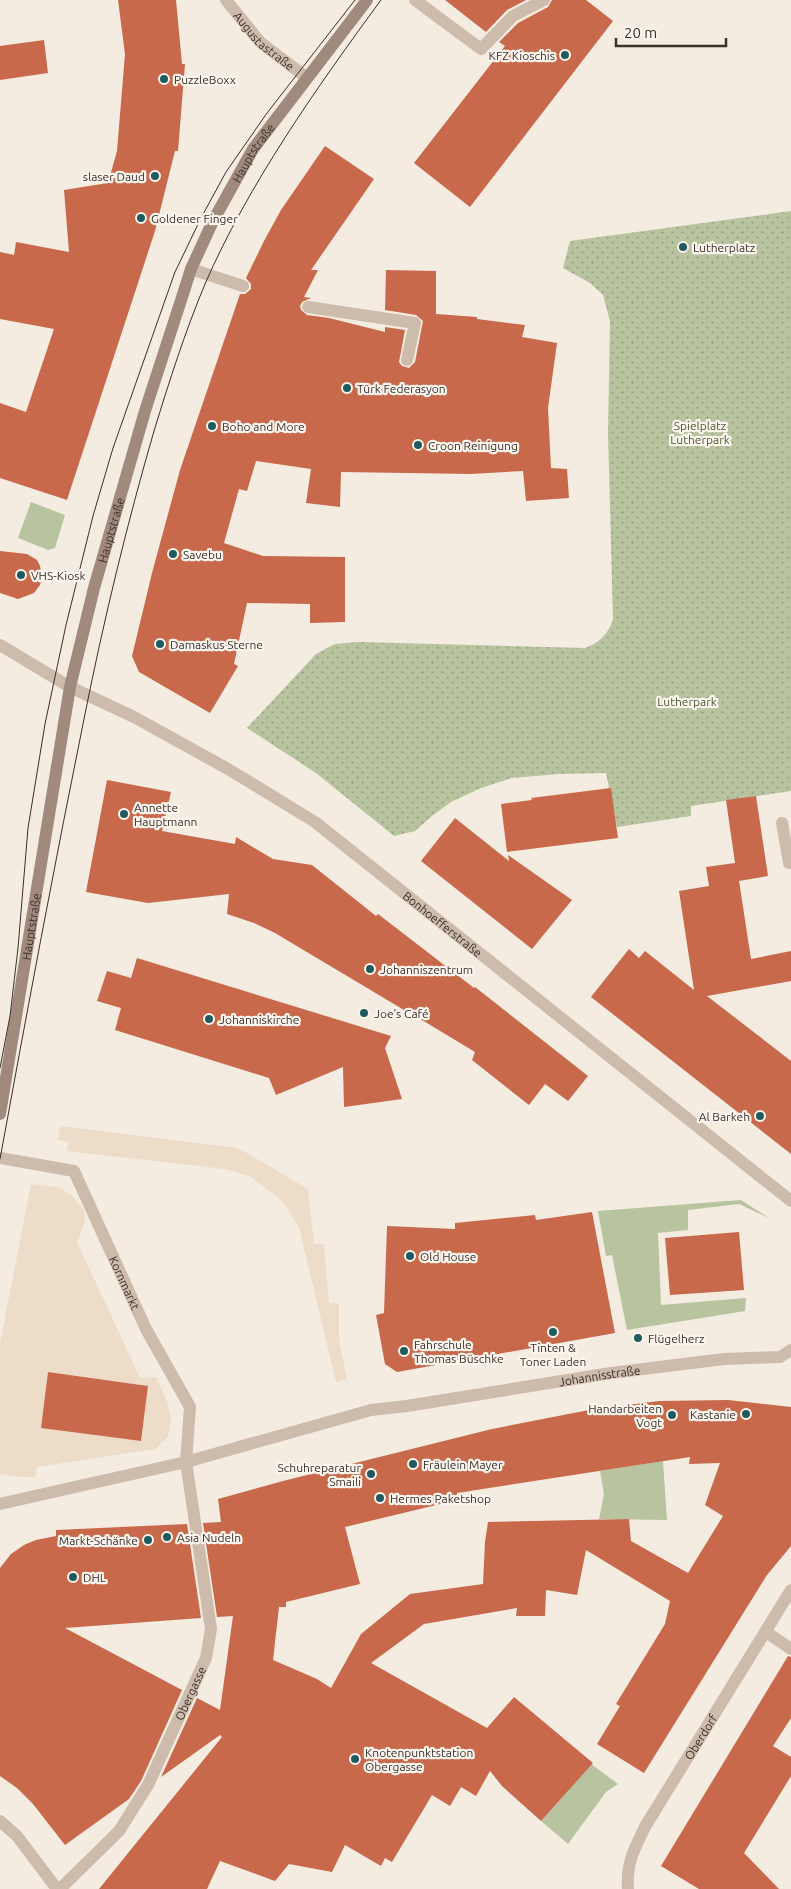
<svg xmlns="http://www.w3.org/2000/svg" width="791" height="1889" font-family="Ubuntu,sans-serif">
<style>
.green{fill:#b8c4a0}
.park{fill:url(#park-dots)}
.plaza{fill:#ecdcc8;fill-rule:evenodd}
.building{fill:#c8694b;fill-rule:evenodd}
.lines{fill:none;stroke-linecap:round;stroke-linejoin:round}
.lane{stroke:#cdbbac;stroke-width:12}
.street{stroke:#cdbbac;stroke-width:12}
.secondary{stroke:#a18a7d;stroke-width:12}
.tram{stroke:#3b302b;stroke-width:1}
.poi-dot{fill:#1f5a5e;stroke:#fbf5ee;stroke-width:2}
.labels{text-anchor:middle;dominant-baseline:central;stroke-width:4.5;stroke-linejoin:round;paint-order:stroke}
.street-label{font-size:12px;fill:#3b302b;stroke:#fbf5ee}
.poi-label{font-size:12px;fill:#3b302b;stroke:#fbf5ee;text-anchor:start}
.park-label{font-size:12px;fill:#4a5a2e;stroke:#fbf5ee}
</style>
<defs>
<pattern id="park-dots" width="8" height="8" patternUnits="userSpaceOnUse" patternTransform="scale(1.25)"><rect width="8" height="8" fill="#b8c4a0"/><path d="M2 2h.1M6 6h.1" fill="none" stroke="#97a083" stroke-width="1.8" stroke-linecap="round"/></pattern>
</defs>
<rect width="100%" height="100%" fill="#f4ebe1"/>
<g class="green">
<polygon points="31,502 65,515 55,548 48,550 18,538"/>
<polygon points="741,1200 769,1218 739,1204 688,1210 688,1230 658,1233 661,1305 746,1298 745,1311 627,1330 612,1255 606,1256 598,1211"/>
<polygon points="663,1461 667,1520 599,1519 604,1494 600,1471"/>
<polygon points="591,1764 618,1784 606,1792 568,1844 541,1821"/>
</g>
<path class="park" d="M791,211V791L691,806V816L617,827L606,773L559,774L512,778L481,788L451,802L432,816L415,831L394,836L316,773L247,728L316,654L335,644L358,642L585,648C599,643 608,634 613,620L608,433L610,321L603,295L590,283L563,268L570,241Z"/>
<g class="plaza">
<polygon points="60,1126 238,1148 308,1189 314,1244 324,1244 329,1303 339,1304 339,1340 347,1379 336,1382 299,1227 282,1201 251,1177 225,1169 66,1151 69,1142 58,1140"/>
<path d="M31,1184L58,1187L71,1195L84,1210L85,1221L77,1242L140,1378L156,1377L167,1401L171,1418L168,1436L155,1449L37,1467L35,1477H20L0,1474V1344ZM48,1372L148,1386L141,1441L41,1428Z"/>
</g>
<g class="building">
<polygon points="118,0 176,0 182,64 185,64 178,151 175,151 155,231 67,500 0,478 0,403 26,412 54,329 0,319 0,252 14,255 16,242 69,252 64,190 108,183 117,151 125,54"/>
<polygon points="445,0 526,0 507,10 486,32"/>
<polygon points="552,0 586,0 613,21 470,207 414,163 505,46 499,42 518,23 548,7"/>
<polygon points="44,40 48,73 0,80 0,46"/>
<polygon points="325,146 374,179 311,270 318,270 304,297 311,298 302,302 300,306 301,310 307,315 329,318 385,332 385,327 405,330 399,362 402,366 409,368 415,362 423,321 416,315 385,310 386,270 436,271 436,314 477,317 477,319 525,325 522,337 557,343 548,408 551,468 567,469 569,498 526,501 523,471 471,474 341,472 340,507 306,503 311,469 256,461 247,491 239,489 224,543 263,556 345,557 345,622 310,623 310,604 247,603 234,664 238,666 210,713 139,672 132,656 152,573 180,470 240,294 245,294 251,289 251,284 246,278 264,241 281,210"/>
<polygon points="0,551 27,554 37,560 40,566 42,578 40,585 34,593 18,599 0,593"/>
<polygon points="107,780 171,792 162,831 235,844 236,837 273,859 312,865 376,916 378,914 474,988 475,987 588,1076 568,1101 545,1084 529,1105 472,1060 475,1052 422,1020 406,1008 404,1010 275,933 254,923 227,914 229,894 148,903 86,892"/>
<polygon points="611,788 618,838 507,852 501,804 532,800 531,798"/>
<polygon points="756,796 768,876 739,881 751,959 791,951 791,981 707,996 791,1061 791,1154 591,997 629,949 639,958 645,951 694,990 679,891 709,886 706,867 735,863 726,800"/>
<polygon points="455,818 509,861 508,855 572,900 532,949 421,861"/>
<polygon points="137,958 391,1036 385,1048 402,1099 344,1107 343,1067 276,1095 269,1078 115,1030 121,1008 97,1001 107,971 131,978"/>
<polygon points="592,1212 615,1333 397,1372 385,1364 376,1315 384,1313 387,1226 455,1229 455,1223 535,1215 536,1220"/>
<polygon points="739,1232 744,1290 670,1295 665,1238"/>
<polygon points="48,1372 148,1386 141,1441 41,1428"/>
<path d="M728,1400L791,1407V1546L767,1575L644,1773L597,1744L620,1706L616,1704L665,1624L670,1601L586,1550L577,1595L546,1590L545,1616H516L517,1608L424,1624L371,1663L487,1728L514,1697L593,1763L541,1821L502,1786L490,1771L476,1796L461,1787L450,1806L432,1795L392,1862L385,1858L381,1866L345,1845L332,1872L289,1864L275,1881L220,1861L207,1889H99L222,1737L220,1735L161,1777L197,1698L220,1710L233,1616L217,1617L203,1523L221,1522L218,1499L283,1481L492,1429L589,1410L659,1401ZM690,1457L689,1464L720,1463L705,1505L723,1516L688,1573L631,1541L629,1519L488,1522L485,1542L483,1584L410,1594L361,1634L331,1688L317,1679L273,1660L279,1607H286V1602L360,1584L345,1527L457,1500V1493Z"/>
<polygon points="187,1524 201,1618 65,1628 182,1690 141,1781 129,1799 65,1845 33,1804 17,1788 0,1776 0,1568 11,1554 24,1545 36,1540 56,1536 56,1530"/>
<polygon points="788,1656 791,1657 791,1718 773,1746 791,1757 791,1776 744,1853 779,1889 699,1889 661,1866"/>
</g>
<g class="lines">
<g class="lane">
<polyline points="415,0 481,49 513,16 544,0"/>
<polyline points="191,269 243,286"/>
<polyline points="308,307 415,323 407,360"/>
<polyline points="782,823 789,863 791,863"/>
<path id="s1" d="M0,1158L74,1171L146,1329L190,1407L186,1462"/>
<polyline points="766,1632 791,1649"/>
</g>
<g class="street">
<path id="s2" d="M226,0L260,42L307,78"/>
<path id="s3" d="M0,645L70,687L134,717L228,769L315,822L791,1201"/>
<path id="s4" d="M0,1504L186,1462L371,1410L407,1406L611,1373L724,1359L780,1357L791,1350"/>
<polyline points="0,1821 17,1836 57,1889"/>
<path id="s5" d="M60,1889L119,1831L148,1785L206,1658L211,1629L186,1462"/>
<path id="s6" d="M628,1889C626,1863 635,1847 646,1825L791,1590"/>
</g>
<path class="secondary" id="s7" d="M0,1114L70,687L94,588L145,411L184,291L191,269L213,221L253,149L367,0"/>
<g class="tram">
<polyline points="0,1068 10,1016 18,948 28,828 45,724 66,625 93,516 113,448 175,272 201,218 226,172 267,113 355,0"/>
<path d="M0,1159C27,1011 55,862 85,714C104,619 127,524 154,431C169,382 185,332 205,284C248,185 317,87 381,0"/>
</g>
</g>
<g class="poi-dot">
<circle cx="565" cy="55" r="5"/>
<circle cx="164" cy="79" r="5"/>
<circle cx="155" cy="176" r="5"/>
<circle cx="141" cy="218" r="5"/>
<circle cx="683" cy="247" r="5"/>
<circle cx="347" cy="388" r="5"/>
<circle cx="212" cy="426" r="5"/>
<circle cx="418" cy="445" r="5"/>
<circle cx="173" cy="554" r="5"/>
<circle cx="21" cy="575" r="5"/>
<circle cx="160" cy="644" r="5"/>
<circle cx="124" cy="814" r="5"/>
<circle cx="370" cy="969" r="5"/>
<circle cx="364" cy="1013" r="5"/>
<circle cx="209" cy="1019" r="5"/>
<circle cx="760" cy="1116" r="5"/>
<circle cx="410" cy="1256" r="5"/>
<circle cx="553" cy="1332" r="5"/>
<circle cx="638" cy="1338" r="5"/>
<circle cx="404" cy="1351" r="5"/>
<circle cx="746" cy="1414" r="5"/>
<circle cx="672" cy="1415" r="5"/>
<circle cx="413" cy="1464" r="5"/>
<circle cx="371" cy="1474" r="5"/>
<circle cx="380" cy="1498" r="5"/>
<circle cx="167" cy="1537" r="5"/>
<circle cx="148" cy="1540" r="5"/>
<circle cx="73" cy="1577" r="5"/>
<circle cx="355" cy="1759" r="5"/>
</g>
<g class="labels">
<g class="street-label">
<text stroke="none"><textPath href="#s2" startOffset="56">Augustastraße</textPath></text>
<text stroke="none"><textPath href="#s7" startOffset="1000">Hauptstraße</textPath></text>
<text stroke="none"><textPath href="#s7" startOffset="595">Hauptstraße</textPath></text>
<text stroke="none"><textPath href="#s3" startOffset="525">Bonhoefferstraße</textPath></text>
<text stroke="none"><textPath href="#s7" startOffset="190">Hauptstraße</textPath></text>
<text stroke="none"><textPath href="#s1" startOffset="198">Kornmarkt</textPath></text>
<text stroke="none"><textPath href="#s4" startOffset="614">Johannisstraße</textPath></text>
<text stroke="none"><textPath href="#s5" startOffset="238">Obergasse</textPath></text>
<text stroke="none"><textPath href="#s6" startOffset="171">Oberdorf</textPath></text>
</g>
<g class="poi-label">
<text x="555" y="55" text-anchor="end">KFZ Kioschis</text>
<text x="174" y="79">PuzzleBoxx</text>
<text x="145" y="176" text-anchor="end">slaser Daud</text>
<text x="151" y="218">Goldener Finger</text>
<text x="693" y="247">Lutherplatz</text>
<text x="357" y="388">Türk Federasyon</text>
<text x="222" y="426">Boho and More</text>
<text x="428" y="445">Croon Reinigung</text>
<text x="183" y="554">Savebu</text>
<text x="31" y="575">VHS-Kiosk</text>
<text x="170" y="644">Damaskus Sterne</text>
<text x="134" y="807">Annette<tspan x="134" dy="14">Hauptmann</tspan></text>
<text x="380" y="969">Johanniszentrum</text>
<text x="374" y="1013">Joe’s Café</text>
<text x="219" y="1019">Johanniskirche</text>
<text x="750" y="1116" text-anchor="end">Al Barkeh</text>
<text x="420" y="1256">Old House</text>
<text x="648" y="1338">Flügelherz</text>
<text x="414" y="1344">Fahrschule<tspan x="414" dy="14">Thomas Büschke</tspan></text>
<text x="553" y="1347" text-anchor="middle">Tinten &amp;<tspan x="553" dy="14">Toner Laden</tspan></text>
<text x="662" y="1408" text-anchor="end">Handarbeiten<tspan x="662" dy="14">Vogt</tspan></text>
<text x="736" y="1414" text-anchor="end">Kastanie</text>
<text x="423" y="1464">Fräulein Mayer</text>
<text x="361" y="1467" text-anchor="end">Schuhreparatur<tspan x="361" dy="14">Smaili</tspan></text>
<text x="390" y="1498">Hermes Paketshop</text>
<text x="177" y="1537">Asia Nudeln</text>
<text x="138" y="1540" text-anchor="end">Markt-Schänke</text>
<text x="83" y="1577">DHL</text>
<text x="365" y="1752">Knotenpunktstation<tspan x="365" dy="14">Obergasse</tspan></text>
</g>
<g class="park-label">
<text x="700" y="425">Spielplatz<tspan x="700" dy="14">Lutherpark</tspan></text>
<text x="687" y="701">Lutherpark</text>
</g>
</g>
<path d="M616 38v8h110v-8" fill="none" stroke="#3b302b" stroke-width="2.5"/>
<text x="624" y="38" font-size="15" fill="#3b302b" stroke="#fbf5ee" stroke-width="4" paint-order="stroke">20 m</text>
</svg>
